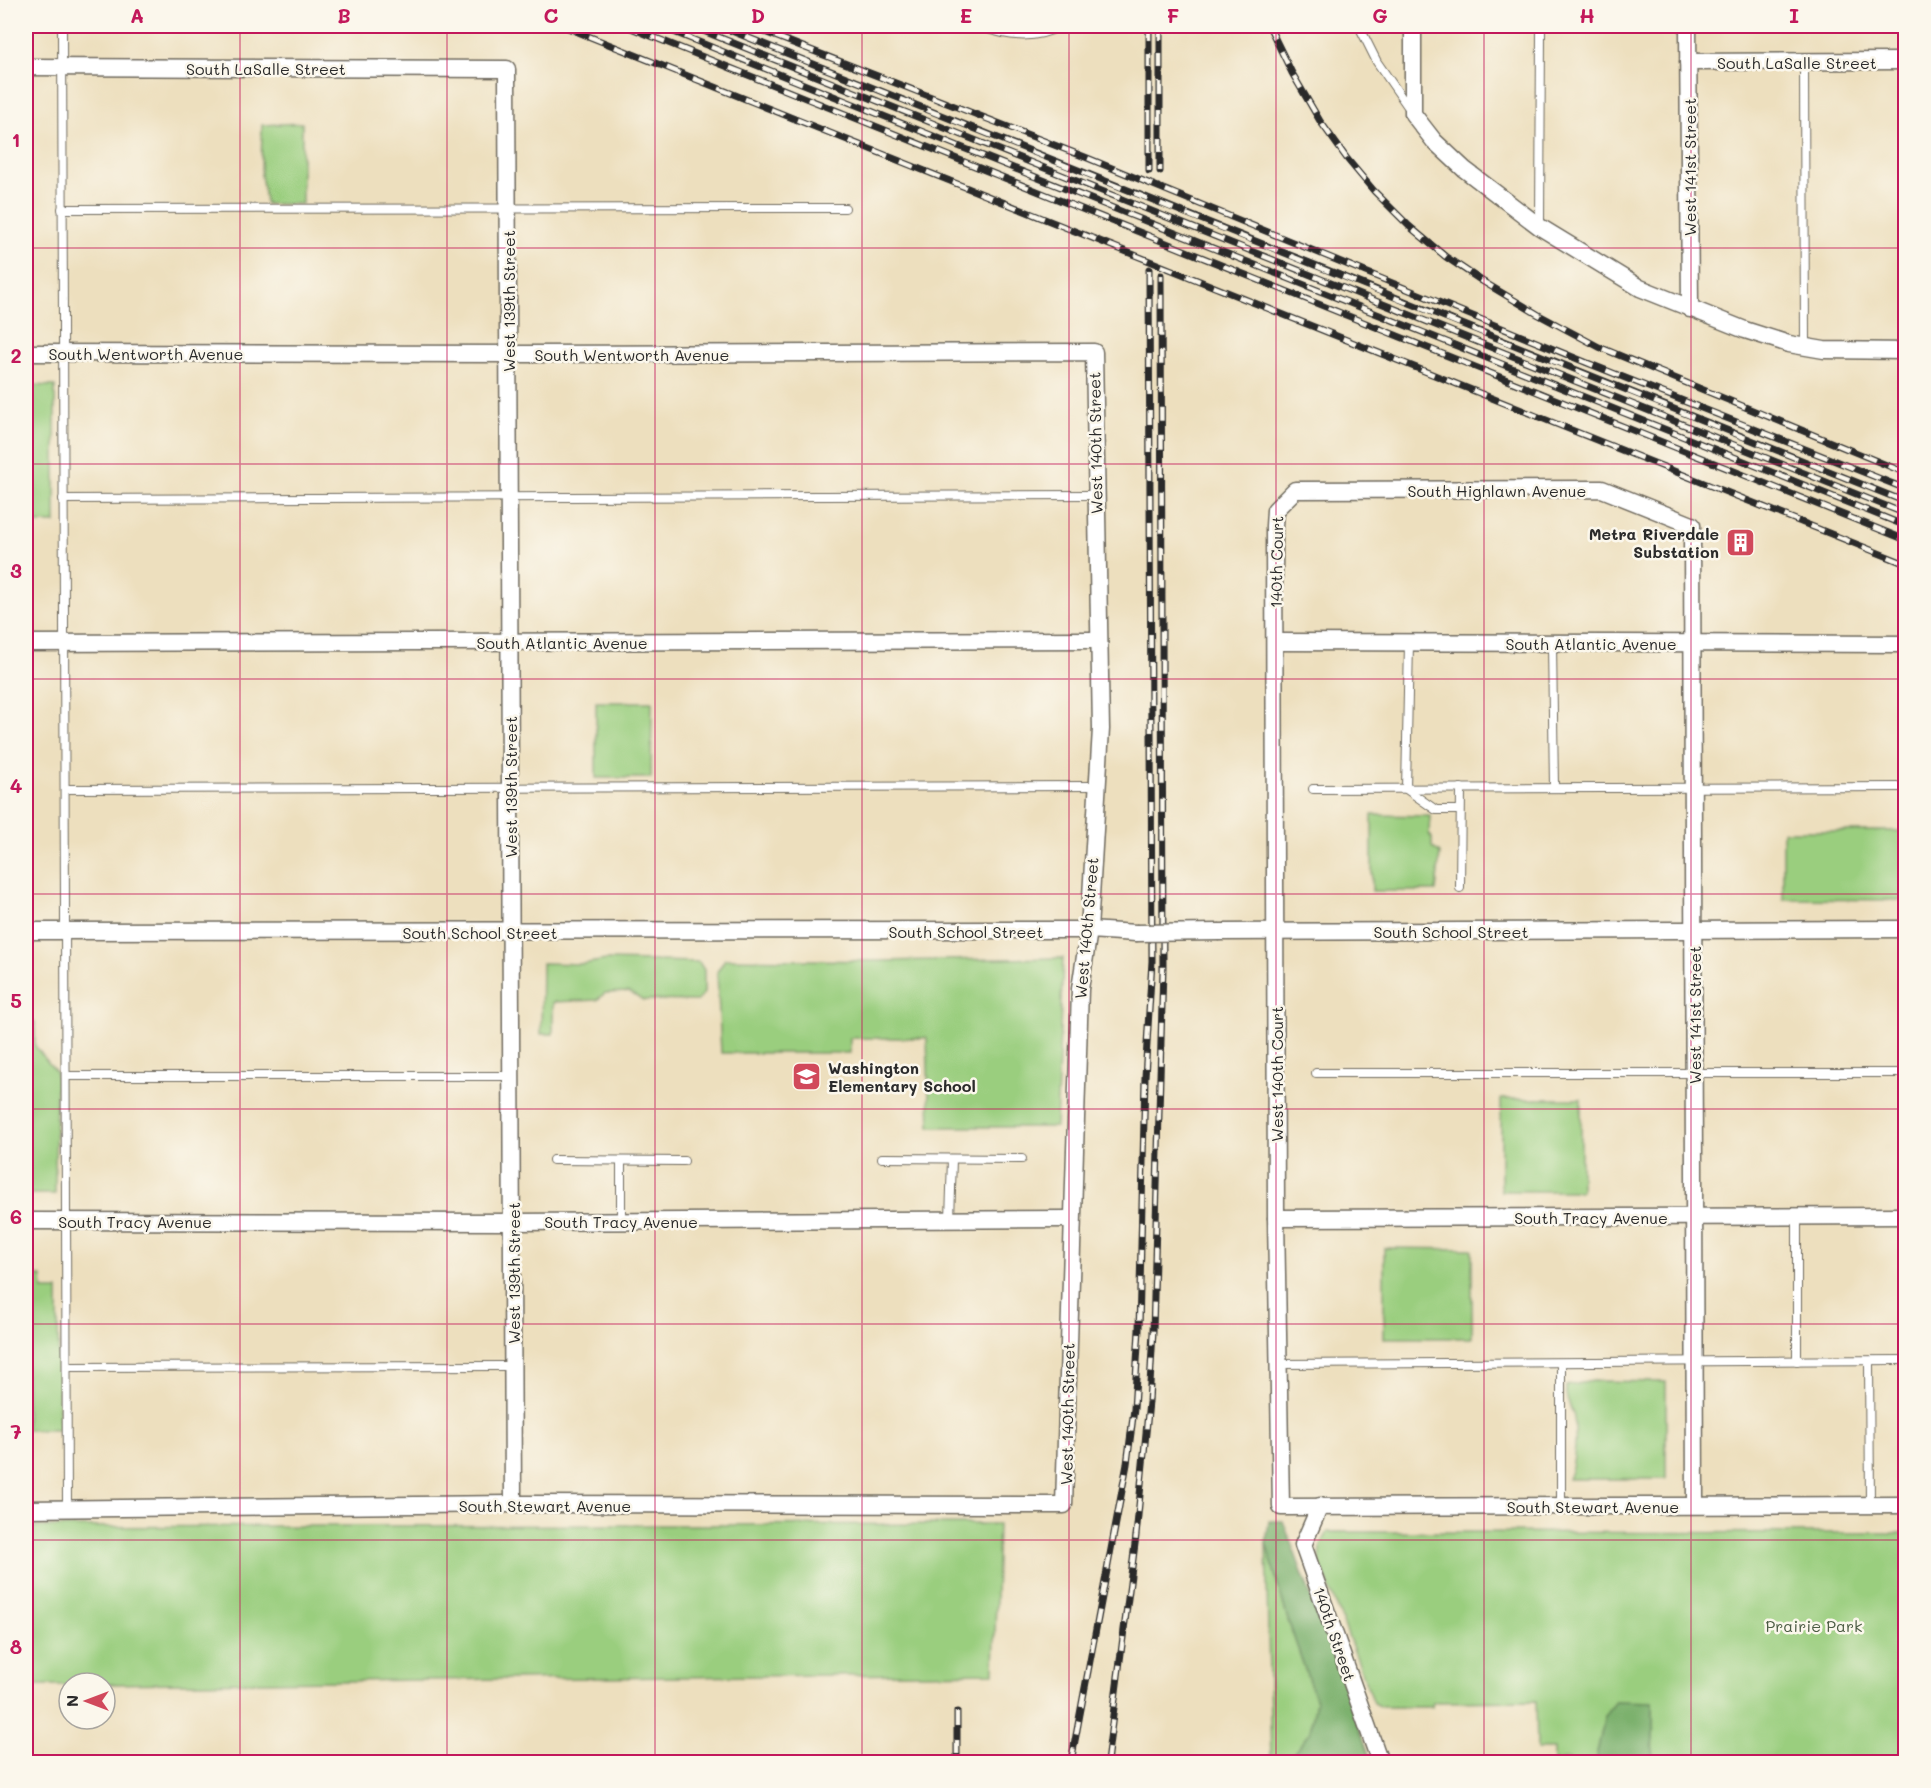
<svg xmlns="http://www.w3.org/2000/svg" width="1931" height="1788" font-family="Mali,sans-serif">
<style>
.green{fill:#9ace7e;stroke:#627c54;stroke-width:1.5}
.forest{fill:#7bb16d;stroke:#536e4c;stroke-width:1.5}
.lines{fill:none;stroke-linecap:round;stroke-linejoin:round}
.service-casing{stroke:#6f6a5e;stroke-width:10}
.minor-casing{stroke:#6f6a5e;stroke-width:19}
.service{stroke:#fff;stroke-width:8}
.minor{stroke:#fff;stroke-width:16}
.rail-casing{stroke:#2b2b2b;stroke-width:7}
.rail{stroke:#fbf7ec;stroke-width:4.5;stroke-dasharray:14;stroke-linecap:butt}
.minor-bridge-casing{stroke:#6f6a5e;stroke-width:19;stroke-linecap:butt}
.minor-bridge{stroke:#fff;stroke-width:16}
.grid{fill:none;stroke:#c2185b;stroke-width:1.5;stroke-opacity:0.55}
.labels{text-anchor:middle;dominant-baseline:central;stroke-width:5;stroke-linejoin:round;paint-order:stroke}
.street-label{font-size:16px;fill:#2b2b2b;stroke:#fbf7ec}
.poi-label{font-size:16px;font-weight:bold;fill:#2b2b2b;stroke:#fbf7ec;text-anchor:end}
.park-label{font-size:16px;fill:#4c5c44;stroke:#fbf7ec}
.neatline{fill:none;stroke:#c2185b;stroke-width:2}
.grid-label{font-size:20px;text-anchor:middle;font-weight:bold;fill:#c2185b}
</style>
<rect width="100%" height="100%" fill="#fbf7ec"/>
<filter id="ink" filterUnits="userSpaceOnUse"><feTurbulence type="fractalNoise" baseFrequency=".0167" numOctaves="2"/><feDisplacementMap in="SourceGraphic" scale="12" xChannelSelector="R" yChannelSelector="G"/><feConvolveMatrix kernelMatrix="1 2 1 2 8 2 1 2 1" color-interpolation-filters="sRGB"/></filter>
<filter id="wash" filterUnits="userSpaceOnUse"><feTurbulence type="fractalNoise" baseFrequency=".008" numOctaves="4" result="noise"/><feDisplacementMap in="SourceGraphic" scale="24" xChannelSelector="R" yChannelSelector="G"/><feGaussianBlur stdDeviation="1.35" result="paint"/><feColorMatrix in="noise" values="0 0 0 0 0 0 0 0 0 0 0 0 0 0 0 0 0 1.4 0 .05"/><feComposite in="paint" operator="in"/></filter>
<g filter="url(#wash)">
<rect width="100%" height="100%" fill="#eddfbe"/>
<g class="green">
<polygon points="302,123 302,204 266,204 261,175 262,125"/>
<polygon points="26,385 55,386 55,523 26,523"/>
<polygon points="1896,669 1905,669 1905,757 1900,757 1900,738 1896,738"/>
<polygon points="596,702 652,702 651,778 596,778"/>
<polygon points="1372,815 1430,816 1429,834 1432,838 1432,847 1440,853 1436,891 1372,891"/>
<polygon points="1783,831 1903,831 1901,900 1783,899"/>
<polygon points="1063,958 1056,1127 930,1127 927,1038 850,1038 850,1053 721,1053 717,972 725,959 878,961"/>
<polygon points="606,960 699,962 704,970 704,993 697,1001 642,1000 629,992 605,993 597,1000 553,1002 553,1034 541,1034 542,963 583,964"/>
<polygon points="26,1018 35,1022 35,1046 56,1072 55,1194 26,1194"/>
<rect x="1501" y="1099" width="80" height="92"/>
<polygon points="1384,1248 1472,1249 1472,1338 1384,1338"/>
<polygon points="26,1276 42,1276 43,1290 58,1290 59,1430 26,1430"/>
<path d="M1593,1381L1666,1382V1479H1568C1575,1463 1577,1436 1574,1418C1572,1405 1565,1404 1566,1386Z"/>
<polygon points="998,1524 994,1673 105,1684 69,1683 69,1685 26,1685 26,1527"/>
<polygon points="1328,1532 1905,1533 1905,1762 1653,1762 1653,1702 1605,1717 1595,1762 1570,1762 1569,1759 1562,1760 1560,1762 1553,1762 1553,1749 1537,1749 1536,1701 1433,1702 1432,1707 1382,1707 1374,1703 1320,1563 1321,1545"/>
<polygon points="1266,1543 1288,1620 1316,1701 1310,1732 1294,1753 1271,1762"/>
</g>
<g class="forest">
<polygon points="1269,1521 1283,1521 1372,1762 1275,1762 1294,1753 1310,1732 1316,1701 1288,1620 1266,1543"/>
<polygon points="1616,1701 1653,1702 1653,1762 1595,1762 1605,1717"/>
</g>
</g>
<g filter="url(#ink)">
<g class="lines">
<defs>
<g id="service">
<polyline points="62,26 67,1508"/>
<path d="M979,26C1007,36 1033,41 1060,26"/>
<polyline points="1359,26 1377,62 1411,111"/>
<polyline points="1804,62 1805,347"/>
<polyline points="62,209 845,208"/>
<polyline points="1540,226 1541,26"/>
<polyline points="63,499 1096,495"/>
<polyline points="1409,643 1406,789 1436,810 1460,810"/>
<polyline points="1552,643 1554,788"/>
<polyline points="65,789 1097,786"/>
<polyline points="1313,789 1906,787"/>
<polyline points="1460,888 1461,788"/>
<polyline points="1316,1073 1906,1073"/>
<polyline points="66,1076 511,1076"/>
<polyline points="882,1158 1022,1159"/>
<polyline points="553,1160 684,1161"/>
<polyline points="621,1161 621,1221"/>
<polyline points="950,1219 952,1159"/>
<polyline points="1797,1361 1797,1217"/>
<polyline points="1869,1361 1870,1505"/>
<polyline points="1279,1364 1906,1360"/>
<polyline points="67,1367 513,1366"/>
<polyline points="1561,1506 1561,1363"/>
</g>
<g id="minor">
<polyline points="1413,26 1413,114 1434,141 1464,169 1540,227 1640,288 1745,330 1789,344 1824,350 1906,351"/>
<polyline points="1688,26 1690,309"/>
<polyline points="1688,62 1906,61"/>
<polyline points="26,67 507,69 513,1504"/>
<polyline points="26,353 534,354 1094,352 1101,729 1089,930 1080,989 1064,1505 513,1504 26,1509"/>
<polyline points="1276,642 1906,644"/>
<polyline points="26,643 1099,640"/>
<polyline points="26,931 1089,930 1136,933"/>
<polyline points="1220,932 1906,929"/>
<polyline points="1276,1218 1906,1216"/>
<polyline points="26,1221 513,1222 1072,1219"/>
<polyline points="1320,1506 1303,1545 1380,1762"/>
<polyline points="1695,1506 1692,525 1602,489 1295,490 1275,510 1274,526 1276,1218 1281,1507 1906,1505"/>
</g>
</defs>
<use href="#service" class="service-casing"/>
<use href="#minor" class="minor-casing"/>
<use href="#service" class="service"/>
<use href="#minor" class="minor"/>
<defs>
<g id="rail">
<polyline points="563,26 1906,564"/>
<polyline points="626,26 1906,540"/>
<polyline points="659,26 1906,526"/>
<polyline points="691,26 1906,514"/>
<path d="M719,26C1114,185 1509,344 1906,502"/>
<polyline points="749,26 1085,157 1585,362 1906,489"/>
<polyline points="1149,26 1149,171"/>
<polyline points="1160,26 1160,171"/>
<polyline points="1269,26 1292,73 1320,121 1348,160 1374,191 1409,226 1446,257 1482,281 1539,315 1599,347 1906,473"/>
<polyline points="957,1712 957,1762"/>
<polyline points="1071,1762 1127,1464 1134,1409 1139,1330 1145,1077 1152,961 1149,269"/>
<polyline points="1107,1762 1136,1536 1149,1402 1153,1332 1163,968 1161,275"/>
</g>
</defs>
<use href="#rail" class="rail-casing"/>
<use href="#rail" class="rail"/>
<defs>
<polyline id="minor-bridge" points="1136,933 1220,932"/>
</defs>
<use href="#minor-bridge" class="minor-bridge-casing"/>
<use href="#minor-bridge" class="minor-bridge"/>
</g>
</g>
<path class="grid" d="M240,26V1762M447,26V1762M655,26V1762M862,26V1762M1069,26V1762M1276,26V1762M1484,26V1762M1691,26V1762M26,248H1906M26,464H1906M26,679H1906M26,894H1906M26,1109H1906M26,1324H1906M26,1540H1906"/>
<defs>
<symbol id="building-square" viewBox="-11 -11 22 22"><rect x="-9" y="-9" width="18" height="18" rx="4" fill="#d1495b" stroke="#fbf7ec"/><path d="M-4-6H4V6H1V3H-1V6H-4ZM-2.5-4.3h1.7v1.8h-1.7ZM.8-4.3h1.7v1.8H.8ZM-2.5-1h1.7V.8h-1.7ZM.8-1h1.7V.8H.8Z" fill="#fff"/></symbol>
<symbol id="school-square" viewBox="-11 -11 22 22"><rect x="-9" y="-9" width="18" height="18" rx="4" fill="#d1495b" stroke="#fbf7ec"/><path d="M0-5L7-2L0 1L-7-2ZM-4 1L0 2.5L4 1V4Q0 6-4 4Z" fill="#fff"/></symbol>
</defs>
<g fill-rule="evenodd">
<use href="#building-square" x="1724" y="526" width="33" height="33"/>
<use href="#school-square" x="790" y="1060" width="33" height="33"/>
</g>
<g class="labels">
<g class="street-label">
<text x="1797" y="62">South LaSalle Street</text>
<text x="266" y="68">South LaSalle Street</text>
<text transform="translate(1689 167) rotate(-90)">West 141st Street</text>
<text transform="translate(508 301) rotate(-90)">West 139th Street</text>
<text x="146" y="353">South Wentworth Avenue</text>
<text x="632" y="354">South Wentworth Avenue</text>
<text transform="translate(1095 443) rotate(-91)">West 140th Street</text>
<text x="1497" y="490">South Highlawn Avenue</text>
<text transform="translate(1276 562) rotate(-89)">140th Court</text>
<text x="562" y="642">South Atlantic Avenue</text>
<text x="1591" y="643">South Atlantic Avenue</text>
<text transform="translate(510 787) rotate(-90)">West 139th Street</text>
<text transform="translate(1086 928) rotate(-85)">West 140th Street</text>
<text x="966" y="931">South School Street</text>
<text x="1451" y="931">South School Street</text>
<text x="480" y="932">South School Street</text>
<text transform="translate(1694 1015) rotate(-90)">West 141st Street</text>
<text transform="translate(1276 1074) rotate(-90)">West 140th Court</text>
<text x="1591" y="1217">South Tracy Avenue</text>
<text x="135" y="1221">South Tracy Avenue</text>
<text x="621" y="1221">South Tracy Avenue</text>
<text transform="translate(513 1273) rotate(-90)">West 139th Street</text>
<text transform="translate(1067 1414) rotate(-89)">West 140th Street</text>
<text x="545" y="1505">South Stewart Avenue</text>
<text x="1593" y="1506">South Stewart Avenue</text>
<text transform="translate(1335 1634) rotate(71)">140th Street</text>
</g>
<g class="poi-label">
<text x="1719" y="533">Metra Riverdale<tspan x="1719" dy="18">Substation</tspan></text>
<text x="828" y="1067" text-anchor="start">Washington<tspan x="828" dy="18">Elementary School</tspan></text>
</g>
<g class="park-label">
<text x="1814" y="1625">Prairie Park</text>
</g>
</g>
<rect width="1931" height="1788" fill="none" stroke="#fbf7ec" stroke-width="66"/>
<g transform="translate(87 1701) rotate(270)"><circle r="28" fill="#fbf7ec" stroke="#a8a59f" stroke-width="1.5"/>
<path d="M0-4.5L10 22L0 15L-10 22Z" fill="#d1495b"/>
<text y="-9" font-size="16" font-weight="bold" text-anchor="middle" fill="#2b2b2b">N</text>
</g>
<rect x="33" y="33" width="1865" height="1722" class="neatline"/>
<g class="grid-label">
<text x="137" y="23">A</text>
<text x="344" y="23">B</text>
<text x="551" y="23">C</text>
<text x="758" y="23">D</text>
<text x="966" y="23">E</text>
<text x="1173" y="23">F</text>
<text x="1380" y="23">G</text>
<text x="1587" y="23">H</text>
<text x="1794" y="23">I</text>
<text x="16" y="147">1</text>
<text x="16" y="363">2</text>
<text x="16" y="578">3</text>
<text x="16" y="793">4</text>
<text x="16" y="1008">5</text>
<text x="16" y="1224">6</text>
<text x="16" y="1439">7</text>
<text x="16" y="1654">8</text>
</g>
</svg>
